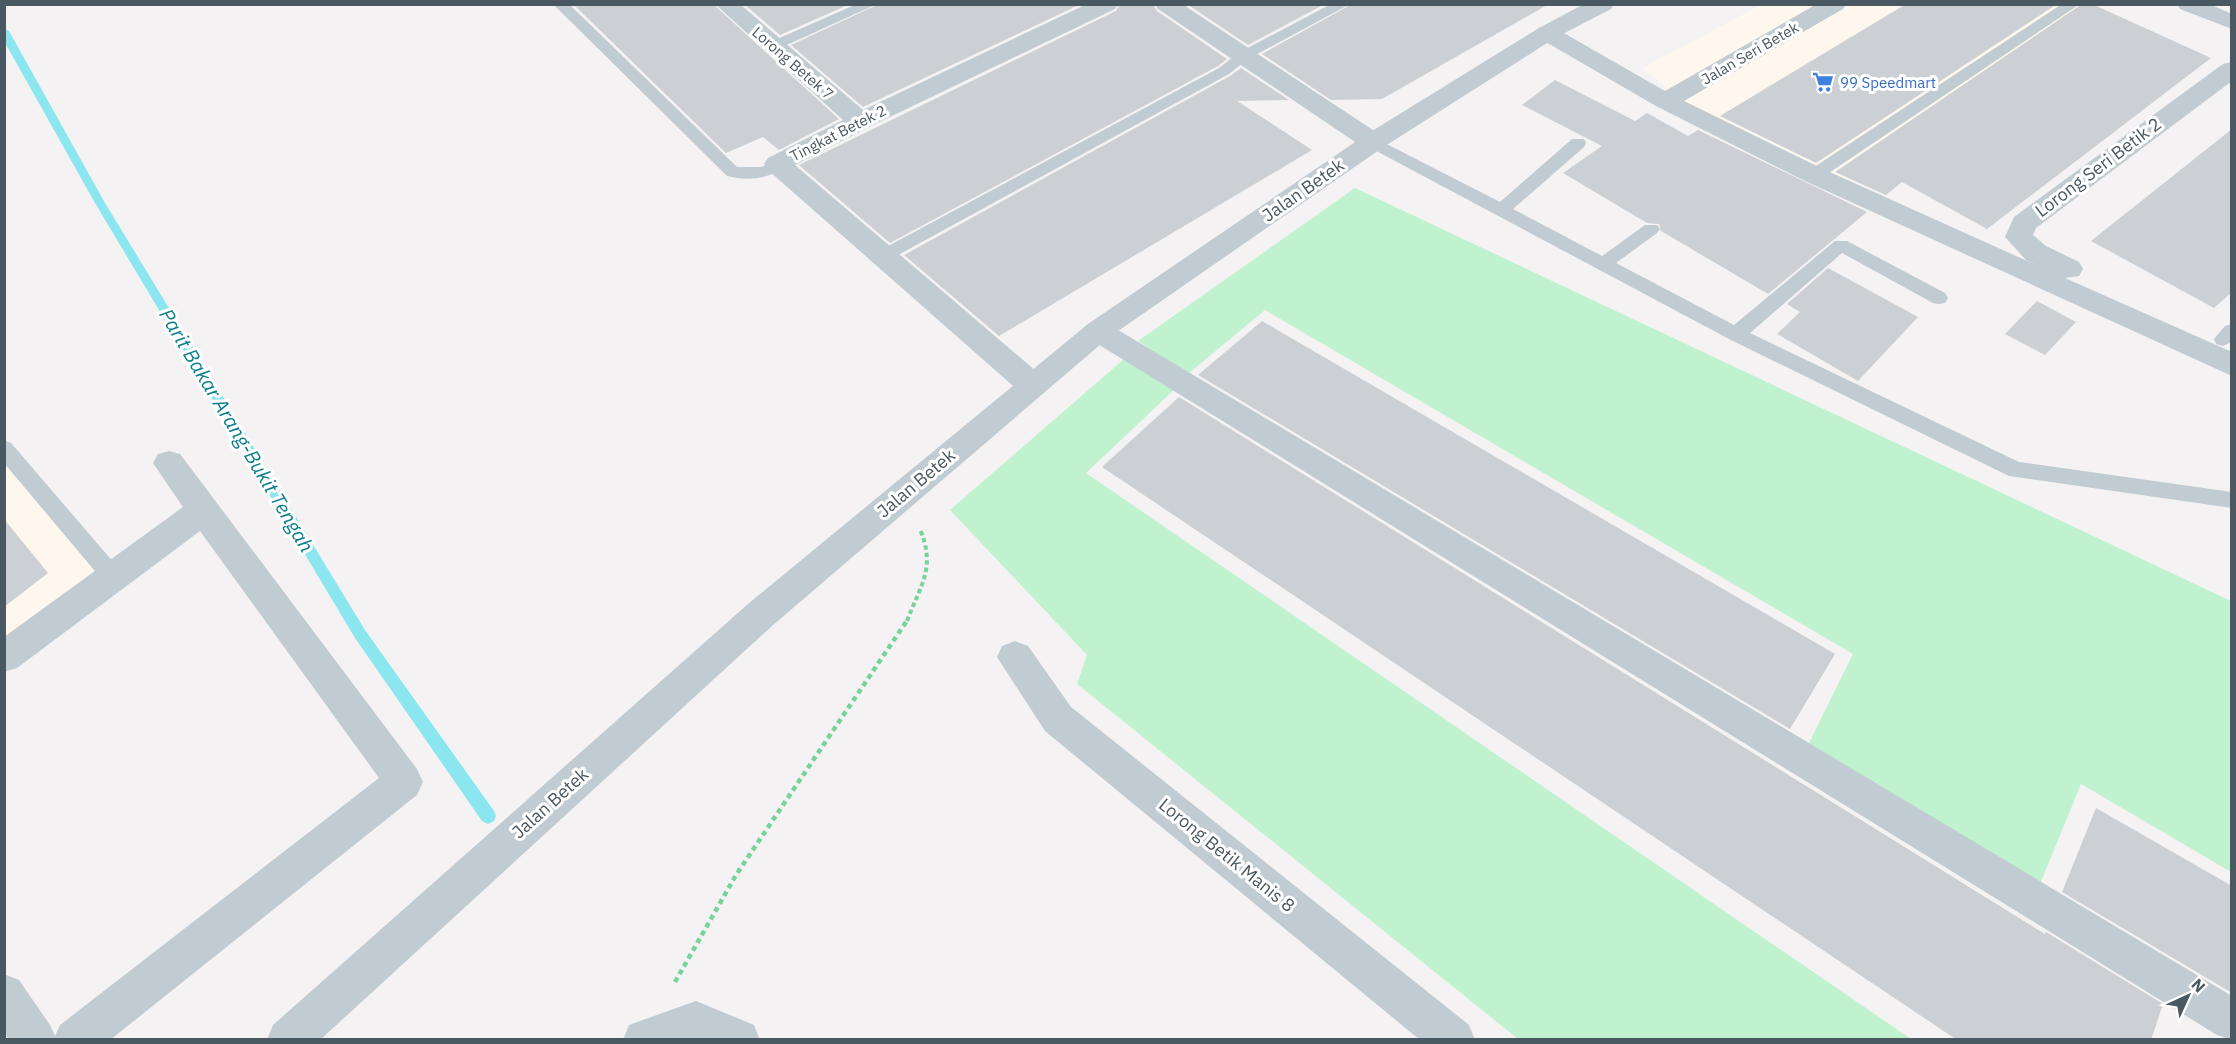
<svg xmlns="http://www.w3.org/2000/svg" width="2236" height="1044" font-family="'IBM Plex Sans',sans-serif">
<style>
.commercial{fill:#fdf7ed}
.green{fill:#c1f2cf}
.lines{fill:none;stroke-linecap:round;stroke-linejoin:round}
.stream{fill:#8ce6f0;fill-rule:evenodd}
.building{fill:#ccd0d4}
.path-far1{stroke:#77d29c;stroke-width:4;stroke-dasharray:4.5 3;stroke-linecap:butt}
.path{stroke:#77d29c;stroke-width:4.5;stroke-dasharray:5 4;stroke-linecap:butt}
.service{fill:#c0cbd2;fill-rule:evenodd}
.minor{fill:#c0cbd2;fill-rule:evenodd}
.tertiary{fill:#c0cbd2;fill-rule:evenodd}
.labels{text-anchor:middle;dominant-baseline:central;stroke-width:6;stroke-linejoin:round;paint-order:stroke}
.far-street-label{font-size:15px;fill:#495861;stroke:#fff}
.far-shop-label{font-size:15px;fill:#366cbe;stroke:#fff;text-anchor:start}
.street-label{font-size:18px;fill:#495861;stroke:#fff}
.water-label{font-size:20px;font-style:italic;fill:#097e8d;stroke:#fff}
</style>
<rect width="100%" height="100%" fill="#f4f2f2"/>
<g class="commercial">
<polygon points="1761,5 2108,5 1845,179 1691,107 1642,68"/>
<polygon points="4,448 113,577 4,656"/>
</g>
<g class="green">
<polygon points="1355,188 2231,601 2231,872 2081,784 2038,889 1806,749 1853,654 1265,310 1188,374 1138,341"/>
<polygon points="1124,359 1175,389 1086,473 1911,1039 1518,1039 1077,684 1087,655 950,510"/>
</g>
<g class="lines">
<polygon class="stream" points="4,28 9,31 105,203 365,630 494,811 496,816 494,821 488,824 482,821 355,638 95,203 4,41"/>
</g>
<g class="building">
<polygon points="573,4 713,4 839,119 779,150 763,137 726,153"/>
<polygon points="744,4 850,4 780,35"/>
<polygon points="879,4 1081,4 863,107 791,45"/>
<polygon points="1120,4 1153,4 1157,11 1227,59 1218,66 890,243 799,165 1116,11"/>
<polygon points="1187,4 1325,4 1248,45"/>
<polygon points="1352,4 1549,4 1382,99 1331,100 1262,54"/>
<polygon points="1906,4 2057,4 1816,163 1720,116"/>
<polygon points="2082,4 2092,4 2211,58 1987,229 1902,182 1886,195 1835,172"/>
<polygon points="1241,68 1289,100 1237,101 1312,150 999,336 904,255 1230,76"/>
<polygon points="1555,80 1635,121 1647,113 1688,136 1698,130 1867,212 1768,294 1661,231 1659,224 1647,223 1563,173 1602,146 1522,105"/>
<polygon points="2232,129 2232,292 2214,308 2091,241"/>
<polygon points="1828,268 1918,317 1858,381 1777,334 1800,312 1787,304"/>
<polygon points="2037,301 2076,322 2045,355 2005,334"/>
<polygon points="1262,321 1835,654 1790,729 1198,375"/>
<polygon points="1179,397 2045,934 2046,932 2163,1004 2151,1040 1957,1040 1102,467"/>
<polygon points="4,519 48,573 4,607"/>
<polygon points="2096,808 2232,886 2232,993 2062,892"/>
</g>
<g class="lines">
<path class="path-far1" d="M907,621C921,584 936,568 920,529"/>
<polyline class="path" points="675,982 736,875 908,619"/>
<g class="service">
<path d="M553,4H569L737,167H761L777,159L783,160L785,164C773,180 745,181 727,176Z"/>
<polygon points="857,4 877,4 778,49 773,51 765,46 768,43"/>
<polygon points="1331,4 1350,4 1248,59 1229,74 889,260 877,260 874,256 877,252 1219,68 1238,53"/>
<polygon points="2062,4 2080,4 1820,179 1808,179 1806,175 1808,171"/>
<polygon points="1373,137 1500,202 1572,139 1584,139 1586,143 1584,147 1513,209 1602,256 1645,225 1657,225 1660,229 1657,233 1616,263 1734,325 1835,241 1847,241 1945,293 1948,298 1945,303 1939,304 1933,303 1842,253 1750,333 2019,462 2232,492 2232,508 2009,476 1729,339 1367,146 1365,142 1367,138"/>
<polygon points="2232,324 2232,342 2223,346 2216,344 2214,339 2225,326"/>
<polygon points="4,440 11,443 121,571 124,577 121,583 113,586 105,583 4,463"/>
</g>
<g class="minor">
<polygon points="715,4 740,4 863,110 1087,4 1118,4 1115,9 869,127 795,165 1043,377 1047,385 1043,393 1032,396 1021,393 768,170 764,164 768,158 843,120"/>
<polygon points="1155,4 1182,4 1382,136 1386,142 1382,148 1373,150 1364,148 1158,9"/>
<polygon points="1817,4 1846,4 1843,9 1684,101 1823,169 2036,265 2026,260 2005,237 2014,217 2223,64 2232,62 2232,81 2036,228 2033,235 2046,246 2079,262 2083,269 2079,276 2065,278 2232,352 2232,376 1805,181 1656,106 1539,38 1535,33 1539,28 1547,26 1555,28 1665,91"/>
<polygon points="2177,4 2209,4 2232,14 2232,29 2180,9"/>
<polygon points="1098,320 1108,324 2232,996 2232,1040 2217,1035 1088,338 1083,331 1088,324"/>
<polygon points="169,451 180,454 417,769 423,782 417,795 110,1040 9,1040 4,1033 4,974 19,980 50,1025 55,1036 60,1025 379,778 200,531 17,668 4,672 4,637 183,507 153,463 158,454"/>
<polygon points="1015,641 1028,646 1071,707 1469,1025 1475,1040 1420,1040 1045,731 997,657 1002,646"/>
<polygon points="696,1001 754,1025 760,1040 623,1040 629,1025"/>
</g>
<polygon class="tertiary" points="1584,4 1614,4 1611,9 1555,38 1382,148 1108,338 772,626 320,1040 267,1040 273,1025 748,604 1088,324 1364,136 1539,28"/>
</g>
<defs>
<symbol id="supermarket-bare" viewBox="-9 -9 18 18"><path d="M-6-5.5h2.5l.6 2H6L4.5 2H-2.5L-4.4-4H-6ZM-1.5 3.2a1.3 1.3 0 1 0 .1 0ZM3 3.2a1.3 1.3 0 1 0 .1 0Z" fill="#3f7fe0" stroke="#fff" stroke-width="2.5" paint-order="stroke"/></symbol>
</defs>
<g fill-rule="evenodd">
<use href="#supermarket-bare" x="1808" y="67" width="30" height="30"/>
</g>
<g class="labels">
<g class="far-street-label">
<text transform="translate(1750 53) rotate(-30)">Jalan Seri Betek</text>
<text transform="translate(793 63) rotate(41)">Lorong Betek 7</text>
<text transform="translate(838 133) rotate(-27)">Tingkat Betek 2</text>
</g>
<g class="far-shop-label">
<text x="1840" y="82">99 Speedmart</text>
</g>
<g class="street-label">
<text transform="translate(2098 167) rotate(-37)">Lorong Seri Betik 2</text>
<text transform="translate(1303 190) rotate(-35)">Jalan Betek</text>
<text transform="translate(916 483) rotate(-40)">Jalan Betek</text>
<text transform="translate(550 803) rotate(-42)">Jalan Betek</text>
<text transform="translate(1227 855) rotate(39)">Lorong Betik Manis 8</text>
</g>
<g class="water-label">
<text transform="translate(237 430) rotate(59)">Parit Bakar Arang-Bukit Tengah</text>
</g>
</g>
<rect width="2236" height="1044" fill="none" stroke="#495861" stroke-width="12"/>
<g transform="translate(2188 996) rotate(45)" stroke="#ffffff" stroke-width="4.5" paint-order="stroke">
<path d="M0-4.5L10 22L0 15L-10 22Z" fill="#495861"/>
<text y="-9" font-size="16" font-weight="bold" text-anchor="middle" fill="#495861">N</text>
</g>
</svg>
